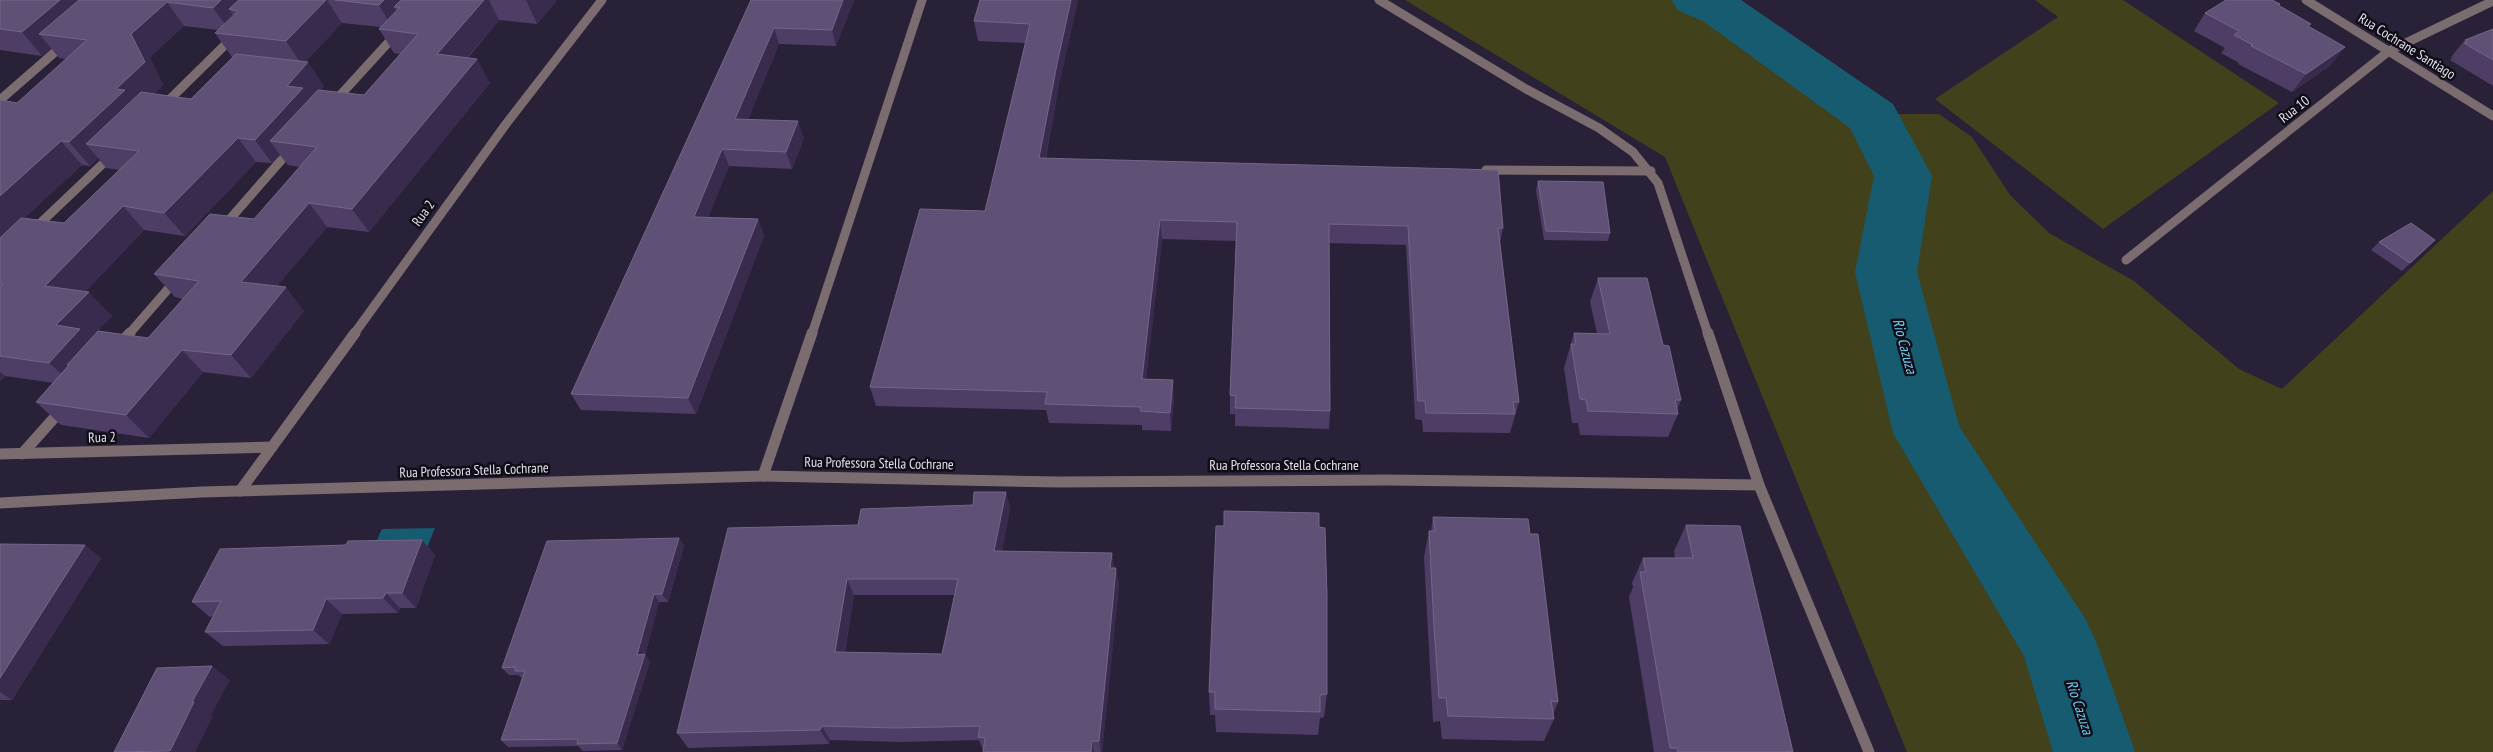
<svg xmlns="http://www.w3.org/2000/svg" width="2493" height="752" font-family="'PT Sans Narrow',sans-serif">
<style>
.green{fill:#41421b}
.water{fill:#175b71}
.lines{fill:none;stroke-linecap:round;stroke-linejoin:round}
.river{fill:#175b71;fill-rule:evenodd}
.street-far1{stroke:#7b6c6f;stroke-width:9}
.street{stroke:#7b6c6f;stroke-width:11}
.wall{fill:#4e3e66;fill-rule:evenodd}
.shaded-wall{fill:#392b4d}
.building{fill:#5f5075;stroke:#746688;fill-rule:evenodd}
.labels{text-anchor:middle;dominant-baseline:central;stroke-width:5;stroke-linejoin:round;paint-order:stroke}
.street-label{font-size:14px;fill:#e5e0ef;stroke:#100d17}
.water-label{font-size:15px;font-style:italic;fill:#6dcef1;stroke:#100d17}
</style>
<rect width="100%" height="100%" fill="#292137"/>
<g class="green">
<polygon points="1405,0 1733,0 1893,114 1939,114 1972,137 2010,195 2049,233 2134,281 2239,369 2282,389 2493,191 2493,752 1907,752 1665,157"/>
<polygon points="2035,0 2123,0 2279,103 2103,229 1935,99 2058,17"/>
</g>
<polygon class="water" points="435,528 426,550 372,551 382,529"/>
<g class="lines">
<polygon class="river" points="1671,0 1741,0 1893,104 1932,176 1917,272 1959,426 2086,620 2097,644 2135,752 2053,752 2024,656 1893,433 1855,272 1874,176 1850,128 1703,21 1679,11"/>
<g class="street-far1">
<polyline points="1379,0 1526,89 1599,128 1633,152 1658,183 1708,334"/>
<polyline points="2306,0 2493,116"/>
<polyline points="0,100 63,45"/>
<polyline points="334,102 397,33"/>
<polyline points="163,106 233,37"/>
<polyline points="1486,170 1651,171"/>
<polyline points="223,227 291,149"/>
<polyline points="33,230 111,156"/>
<polyline points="2126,260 2389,51 2493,1"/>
<polyline points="129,334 175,281"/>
<polyline points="354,334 506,124 602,0"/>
<polyline points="812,334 922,0"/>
</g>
<g class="street">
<polyline points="1708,333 1759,485 1869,752"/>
<polyline points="119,345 130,333"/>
<polyline points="0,454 272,447"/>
<polyline points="22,454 63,408"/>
<polyline points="763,476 812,333"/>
<polyline points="240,491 355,333"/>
<polyline points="0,503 202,492 763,476 1059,482 1388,480 1759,485"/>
</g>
</g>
<g class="wall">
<path d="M0,0H557L537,24L499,20L468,58L490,83L369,232L327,227L277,286L304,311L251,378L203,372L149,438L61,425L36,402L54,383L5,376L0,381V100L17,103L66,59L59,58L51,48L42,56L0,50ZM342,23L381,27L379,29L394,53L400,54L364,95L321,90L324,86L305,62ZM184,26L218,30L215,33L232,57H233L191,99L154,94L163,85L150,57ZM280,155L288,165L300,167L254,219L154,274L175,297L183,299L148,338H90L112,316L85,292L144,230L185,236L256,162L272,163ZM98,158L106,168L120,170L64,223L24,218L82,165L90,166Z"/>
<polygon points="751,0 854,0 836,46 779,44 748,119 804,138 792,169 729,166 708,217 758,219 764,236 696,414 581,410 571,394"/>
<polygon points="980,0 1078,0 1059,84 1046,158 1503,228 1500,243 1519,402 1510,433 1423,432 1422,420 1415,419 1406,245 1329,243 1330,411 1329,429 1235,426 1235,414 1230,414 1230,395 1236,241 1162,239 1146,379 1174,398 1171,431 1142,430 1142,425 1049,423 1046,410 876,406 870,387 985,211 1025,43 978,41 974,21"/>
<polygon points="2280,4 2279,6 2309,27 2331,65 2292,92 2238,64 2239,63 2221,53 2225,48 2194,31 2205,13"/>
<polygon points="2493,29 2493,86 2450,60 2452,58 2451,57 2465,40"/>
<polygon points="1538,181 1610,233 1608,241 1544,240 1536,190"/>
<polygon points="2379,242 2426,249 2402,271 2371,250"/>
<polygon points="1598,278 1663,345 1681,400 1677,410 1678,414 1668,437 1580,435 1578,423 1572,423 1564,368 1574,333 1597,333 1590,302"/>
<path d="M1006,492L1010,508L1002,551L1112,553L1114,568L1119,584L1102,752H983V750L979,740L902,742L830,740L829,744L688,748L677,733L858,525L973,505ZM854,595H955L942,654L845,652Z"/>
<polygon points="1433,517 1530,534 1558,702 1553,715 1554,719 1544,741 1442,739 1440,721 1433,722 1429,650 1424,557 1429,531 1431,531"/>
<polygon points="1686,525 1793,752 1654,752 1629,597 1633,587 1632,583 1643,558 1675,558 1674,551"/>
<polygon points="1319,527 1327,694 1324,717 1320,718 1318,735 1216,732 1215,715 1210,715 1209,692"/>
<polygon points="679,538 684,546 668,602 659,602 645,655 650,662 622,750 583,751 578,746 508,747 501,740 522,678 518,675 509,675 502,668"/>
<polygon points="422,540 435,555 416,608 400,608 398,613 342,614 329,644 223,646 205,632 213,616 210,617 192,602 346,545"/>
<polygon points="0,544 101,558 12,700 0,700"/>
</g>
<g class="shaded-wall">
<polygon points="60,0 106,0 39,34 51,48 42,56 22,32"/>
<polygon points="221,0 262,0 238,11 229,9 238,23 230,31 213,8"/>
<polygon points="326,0 327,0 342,23 302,65 286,41"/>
<polygon points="384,0 419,0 400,7 394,7 402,19 393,29 379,5"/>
<polygon points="484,0 489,0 499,20 450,78 437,54"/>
<polygon points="526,0 557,0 537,24"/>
<polygon points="843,0 854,0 836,46 832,30"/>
<polygon points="1071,0 1078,0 1059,84 1042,177 1039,158 1057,64"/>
<polygon points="167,2 184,26 150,57 163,85 140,108 86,144 98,158 90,166 69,142 116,89 131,34"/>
<polygon points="774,28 779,44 741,135 735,119"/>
<polygon points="2345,47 2331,65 2292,92 2306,74"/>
<polygon points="477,59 490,83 369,232 352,209"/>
<polygon points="308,62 324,86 311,100 270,141 280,155 272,163 255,140 287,86"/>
<polygon points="798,121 804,138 792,169 786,152"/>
<polygon points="238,138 256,162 185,236 164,213"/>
<polygon points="61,141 82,165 1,240 0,239 0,196"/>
<polygon points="722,149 729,166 702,233 694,217"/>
<polygon points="309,203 327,227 261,305 241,282"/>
<polygon points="123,206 144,230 68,310 45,286"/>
<polygon points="758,219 764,236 696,414 688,398"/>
<polygon points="1160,220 1162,239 1144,397 1142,379"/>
<polygon points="2435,240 2426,249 2402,271 2410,263"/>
<polygon points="286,287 304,311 251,378 231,355"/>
<polygon points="89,292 112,316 90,338 104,352 69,365 67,365 80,378 74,385 49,363 56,325"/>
<polygon points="182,350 203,372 149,438 126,415"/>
<polygon points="0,372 5,376 0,381"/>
<polygon points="1173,380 1174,398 1171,431 1170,413"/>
<polygon points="1006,492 1010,508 999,567 994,551"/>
<polygon points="679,538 684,546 668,602 662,594"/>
<polygon points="422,540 435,555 416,608 402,593"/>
<polygon points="85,545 101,558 12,700 0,692 0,678"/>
<polygon points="1112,553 1114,569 1110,568"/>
<polygon points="1116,568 1119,584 1110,678 1102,752 1101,752 1099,741"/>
<polygon points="847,579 854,595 842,667 835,652"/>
<polygon points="386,593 400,608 398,613 383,598"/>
<polygon points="654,594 659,602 645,655 650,662 622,750 617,743 637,655"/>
<polygon points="326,599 342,614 329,644 313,630"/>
<polygon points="212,666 230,680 211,715 213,716 195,752 171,752 170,751 192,702"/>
<polygon points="822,726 830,740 829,744 820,730"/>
<polygon points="1092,741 1094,752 1091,752"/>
</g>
<g class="building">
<polygon points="0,0 60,0 22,32 0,29"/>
<polygon points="79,0 221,0 213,8 167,2 131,34 145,62 116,89 125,90 69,142 61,141 0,196 0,100 17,103 87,40 39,34"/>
<polygon points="239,0 326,0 286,41 215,33 238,11 229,9"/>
<polygon points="335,0 384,0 379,5"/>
<polygon points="401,0 484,0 437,54 477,59 352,209 309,203 241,282 286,287 231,355 182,350 126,415 36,402 69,365 67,365 98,331 148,338 199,281 154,274 210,214 254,219 317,147 270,141 318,90 364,95 418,34 379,29 400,7 394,7"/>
<polygon points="751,0 843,0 832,30 774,28 735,119 798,121 786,152 722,149 694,217 758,219 688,398 571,394"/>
<polygon points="980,0 1071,0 1057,64 1039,158 1498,170 1503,228 1498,228 1519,402 1513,402 1515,414 1426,413 1425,401 1418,401 1408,226 1329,224 1330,411 1235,408 1236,396 1230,395 1237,222 1160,220 1142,379 1173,380 1170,413 1140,411 1141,407 1045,404 1047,392 870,387 920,209 985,211 1030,24 974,21"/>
<polygon points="2226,0 2272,0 2280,4 2278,5 2311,24 2308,26 2345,47 2306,74 2251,46 2253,45 2234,35 2239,31 2205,13"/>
<polygon points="2493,29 2493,60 2464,43 2468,42 2465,40"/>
<polygon points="236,54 308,62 287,86 303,88 255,140 238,138 164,213 123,206 45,286 89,292 56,325 80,329 49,363 0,356 0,287 3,284 0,284 0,238 21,218 64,223 139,151 86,144 141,92 191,99"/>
<polygon points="1538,181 1603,182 1610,233 1546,231"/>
<polygon points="2411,223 2435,240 2410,263 2379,242"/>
<polygon points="1598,278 1647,278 1663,345 1669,346 1681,400 1675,400 1678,414 1588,411 1586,400 1580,399 1571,344 1576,344 1574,333 1610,334"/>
<path d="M974,492H1006L994,551L1112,553L1110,568H1116L1107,663L1099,741H1092L1091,752H983L985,738L978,737L980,726L895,728L822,726L820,730L677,733L728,528L858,525L861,509L973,505ZM847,579H958L942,654L835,652Z"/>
<polygon points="1224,511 1319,513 1319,527 1325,528 1327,596 1327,694 1320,695 1320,712 1215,709 1215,692 1209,692 1216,526 1224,526"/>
<polygon points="1433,517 1528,519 1530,534 1538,534 1558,702 1551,701 1554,719 1448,716 1446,698 1439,698 1434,626 1429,531 1435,531"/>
<polygon points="1686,525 1740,526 1793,752 1786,751 1786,752 1678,752 1677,748 1670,748 1640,572 1646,572 1643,558 1693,558"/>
<polygon points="679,538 662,594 654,594 637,655 645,654 617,743 577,744 578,739 501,740 525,671 515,671 515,667 502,668 547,541"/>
<polygon points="422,540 402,593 386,593 383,598 326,599 313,630 205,632 221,601 192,602 220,549 346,545 348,541"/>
<polygon points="0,544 85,545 0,678"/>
<polygon points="212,666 192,702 194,702 170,751 114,752 157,668"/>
</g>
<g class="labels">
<g class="street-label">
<text transform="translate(2407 46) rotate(32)">Rua Cochrane Santiago</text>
<text transform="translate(2294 109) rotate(-38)">Rua 10</text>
<text transform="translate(423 213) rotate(-54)">Rua 2</text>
<text transform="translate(102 437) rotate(-2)">Rua 2</text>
<text transform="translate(879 463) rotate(1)">Rua Professora Stella Cochrane</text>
<text x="1284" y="465">Rua Professora Stella Cochrane</text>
<text transform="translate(474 470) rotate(-2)">Rua Professora Stella Cochrane</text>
</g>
<g class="water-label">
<text transform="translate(1905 346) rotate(75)">Rio Cazuza</text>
<text transform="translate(2080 707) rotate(72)">Rio Cazuza</text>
</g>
</g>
</svg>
